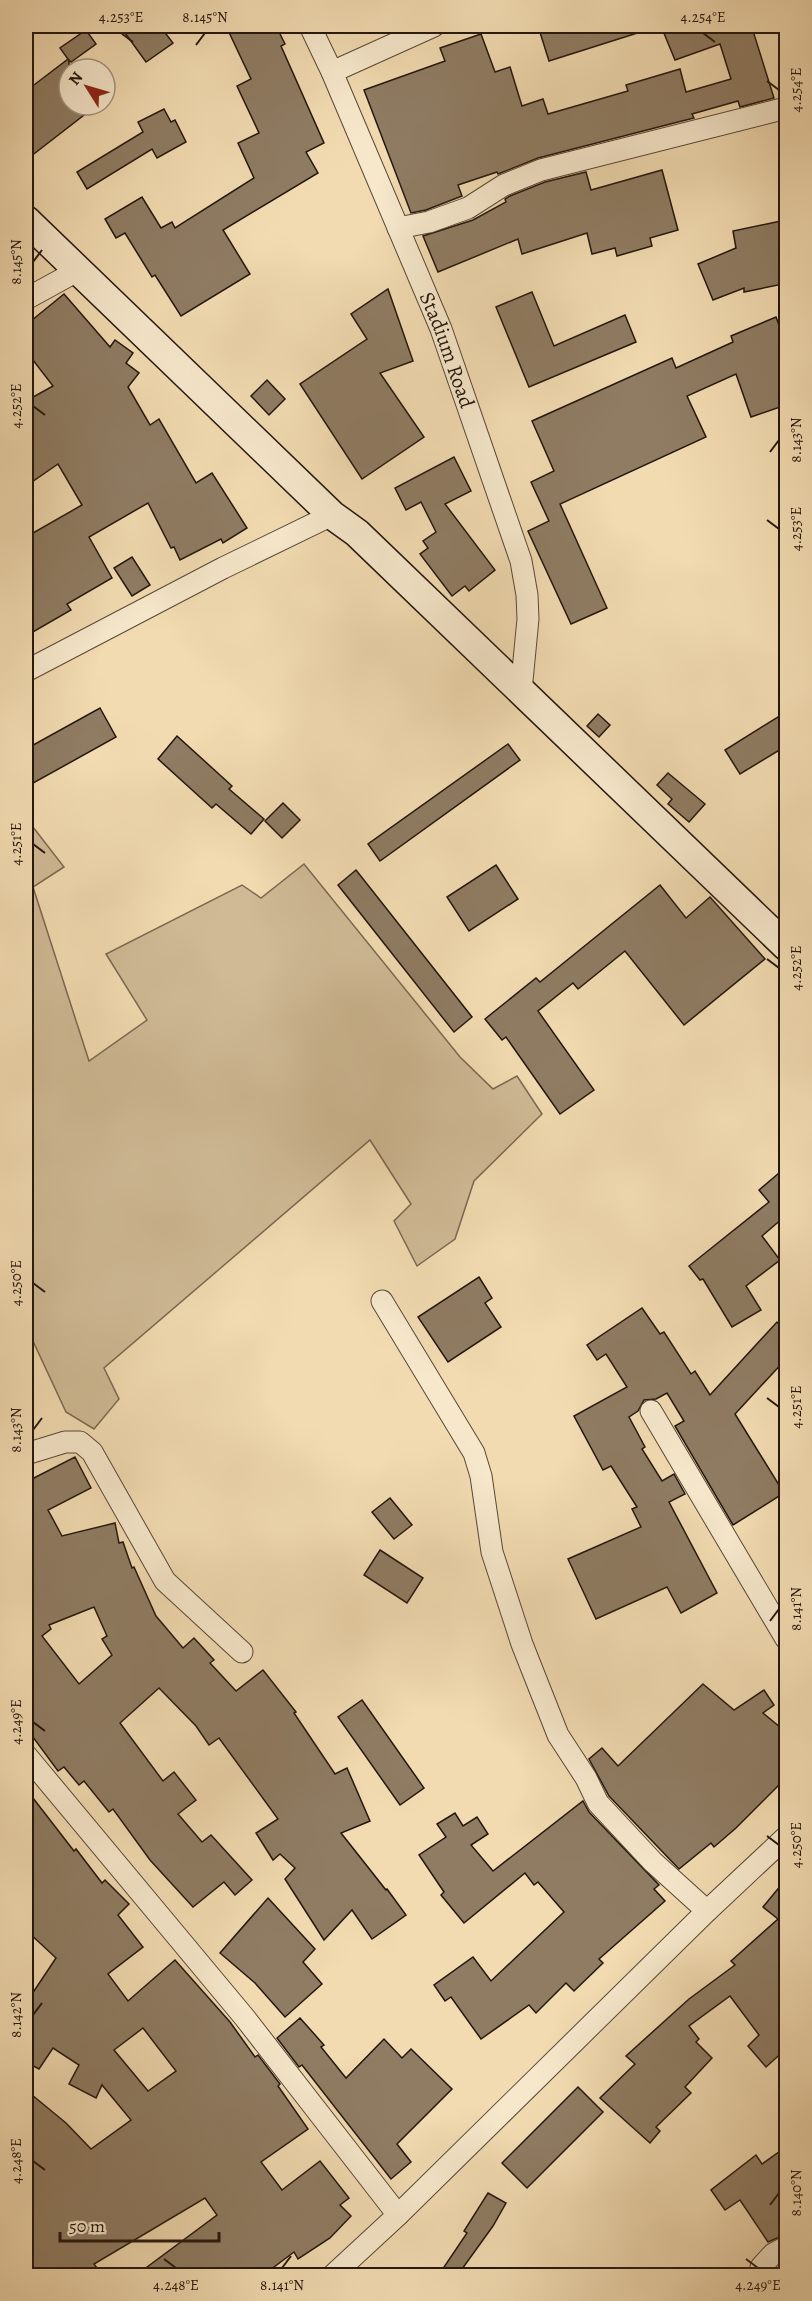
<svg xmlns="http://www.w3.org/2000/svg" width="812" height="2301" font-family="Alegreya,serif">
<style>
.green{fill:#cfba95;stroke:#7a6852;stroke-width:1.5}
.building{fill:#8f7c63;stroke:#24160e;stroke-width:1.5;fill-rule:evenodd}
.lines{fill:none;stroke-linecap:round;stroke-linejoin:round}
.street-casing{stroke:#584737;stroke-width:23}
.secondary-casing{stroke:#24160e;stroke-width:31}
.street{stroke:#f7e8cc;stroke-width:21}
.secondary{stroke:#f7e8cc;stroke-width:28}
.ticks{fill:none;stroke:#24160e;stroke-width:2}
.labels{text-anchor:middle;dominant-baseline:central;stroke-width:4.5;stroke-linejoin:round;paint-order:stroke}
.street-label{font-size:21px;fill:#24160e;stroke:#f7e8cc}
.neatline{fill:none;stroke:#24160e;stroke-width:2}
.ticks-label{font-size:15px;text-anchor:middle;fill:#24160e}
</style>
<rect width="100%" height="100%" fill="#f2dbb1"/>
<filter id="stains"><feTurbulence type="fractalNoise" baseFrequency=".00333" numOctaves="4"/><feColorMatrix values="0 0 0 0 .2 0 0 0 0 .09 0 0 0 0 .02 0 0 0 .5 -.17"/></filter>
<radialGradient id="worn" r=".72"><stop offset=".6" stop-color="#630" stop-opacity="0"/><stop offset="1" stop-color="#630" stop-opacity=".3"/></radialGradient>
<polygon class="green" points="26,818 64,867 33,887 89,1061 147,1020 106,954 242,885 261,898 304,864 460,1057 493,1089 517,1076 542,1114 474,1181 455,1239 417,1266 394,1221 411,1204 370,1140 104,1368 119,1399 94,1429 66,1412 26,1326"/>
<g class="building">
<polygon points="120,26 160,26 173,43 146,62"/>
<polygon points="226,26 276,26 285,44 281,46 324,143 306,152 318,173 223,230 250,274 181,316 155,275 152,277 125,233 116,238 105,219 142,197 161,228 172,222 175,228 254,178 238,143 259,133 237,86 251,79"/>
<polygon points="538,26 649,26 650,29 549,61"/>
<polygon points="661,26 763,26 753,31 774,98 740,107 738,101 692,114 694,118 678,122 538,158 498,174 497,172 458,185 462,196 426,210 411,213 364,90 445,61 440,48 481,34 495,72 510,67 522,106 543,99 548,114 628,91 626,85 680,69 686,92 731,79 720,44 675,60"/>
<polygon points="86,30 96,44 71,62 69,60 69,105 97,105 26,160 26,91 68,59 60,48"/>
<polygon points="164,109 171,122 175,120 186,142 157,158 152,149 87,189 77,172 143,132 138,122"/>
<polygon points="662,170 678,230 650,238 652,246 617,256 615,248 592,254 587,233 522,254 518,239 438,272 423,236 473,220 506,202 505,199 510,196 545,182 586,172 591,190"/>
<polygon points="786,220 786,265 780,266 783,284 744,292 744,288 713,300 698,264 736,248 733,231"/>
<polygon points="388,289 413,361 380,373 424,437 362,479 300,384 367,339 351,314"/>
<polygon points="532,292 554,346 625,315 636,342 529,387 496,307"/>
<polygon points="64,294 110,347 115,340 133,353 126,363 139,373 128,387 150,425 159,419 196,483 212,473 247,528 223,543 221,539 180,560 174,547 171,548 148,503 89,537 112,578 67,604 71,610 26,636 26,537 82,505 58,464 26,486 26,401 53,386 26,351 26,325"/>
<polygon points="776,317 786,344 786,405 751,417 736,374 687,396 706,437 560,504 607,608 571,624 528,531 549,521 531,482 554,471 532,421 672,358 676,368 733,342 731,336"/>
<polygon points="267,380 285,399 269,415 251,396"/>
<polygon points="454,457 471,491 445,504 495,570 469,591 465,586 452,596 420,554 428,548 423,541 436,532 421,502 406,510 395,488"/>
<polygon points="132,557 150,585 132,596 114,568"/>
<polygon points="100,708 116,737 26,787 26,749"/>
<polygon points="786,712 786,746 740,774 725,750"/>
<polygon points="598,714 610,725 599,737 587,726"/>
<polygon points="177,736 232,786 229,789 264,819 251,834 216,804 212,808 158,759"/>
<polygon points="508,744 520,760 380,861 368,844"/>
<polygon points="668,773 705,804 689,822 668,804 672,799 657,785"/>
<polygon points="283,803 300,820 282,838 265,821"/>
<polygon points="496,865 518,899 469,931 447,897"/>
<polygon points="356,870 472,1017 454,1032 338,885"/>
<polygon points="660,885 686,918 710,897 765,959 684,1025 625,951 578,989 573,983 538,1011 594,1090 560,1114 506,1037 502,1040 485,1019 536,978 540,982"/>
<polygon points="786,1167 786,1222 783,1218 762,1236 780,1260 746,1286 761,1310 732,1327 703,1279 700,1280 689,1266 769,1202 759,1190"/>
<polygon points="479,1277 492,1298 485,1303 501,1327 448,1362 418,1317"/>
<polygon points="642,1308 660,1334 664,1332 691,1374 695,1371 710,1395 777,1322 786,1331 786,1359 735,1414 784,1493 733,1525 675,1426 684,1421 667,1393 656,1399 644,1400 638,1411 629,1417 645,1447 642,1449 662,1481 674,1474 685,1494 669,1502 717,1593 681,1613 667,1587 596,1619 568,1559 641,1527 632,1509 637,1507 611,1466 603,1470 574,1416 627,1387 606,1354 597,1360 587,1345"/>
<path d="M75,1457L91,1488L48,1510L62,1536L115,1523L119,1543L123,1542L132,1568L134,1567L156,1616L183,1648L194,1638L214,1660L210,1663L236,1691L263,1670L296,1712L294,1713L335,1774L347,1768L370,1821L341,1833L386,1890L387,1889L406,1915L372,1939L352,1910L324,1940L285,1879L295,1868L280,1854L273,1860L256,1833L278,1819L219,1738L209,1745L196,1726L159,1688L120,1723L163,1781L174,1772L196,1800L178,1814L202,1842L211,1835L252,1880L235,1895L224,1882L193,1907L150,1860L113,1809L109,1812L84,1781L79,1785L64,1767L58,1771L33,1737L26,1743V1482ZM94,1607L107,1636L102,1639L112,1655L79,1684L42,1636L51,1629L49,1625Z"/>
<polygon points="390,1498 412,1525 394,1539 372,1512"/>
<polygon points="380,1550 423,1578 407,1603 364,1575"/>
<polygon points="703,1684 734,1710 764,1690 774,1705 763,1713 786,1732 786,1778 736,1828 714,1847 711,1843 679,1869 609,1796 589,1759 602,1748 618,1766"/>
<polygon points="362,1700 424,1788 400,1805 338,1717"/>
<path d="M26,1789L74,1851L76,1849L102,1883L105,1880L129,1904L118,1915L143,1947L108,1974L128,2001L175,1960L230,2022L255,2057L258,2055L280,2084L278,2086L308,2129L261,2162L282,2190L320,2161L349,2198L340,2205L351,2216L330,2238L298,2259L294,2252L262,2276H135L217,2215L205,2198L94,2264L103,2276H39L26,2257V2090L66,2123L91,2149L131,2120L102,2085L96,2098L69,2084L79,2065L53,2048L39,2069L26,2062V2003L56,1958L26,1930ZM143,2028L176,2071L148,2091L114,2050Z"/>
<polygon points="583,1801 589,1812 659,1885 654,1889 665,1901 599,1959 603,1963 574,1991 566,1983 536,2013 529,2005 481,2039 451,1997 445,2001 434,1985 473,1957 491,1981 564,1912 538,1882 534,1885 525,1873 464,1923 441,1895 444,1892 419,1855 446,1837 437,1824 455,1813 463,1826 477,1817 488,1834 471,1845 493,1871"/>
<polygon points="786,1879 786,2049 766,2067 748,2046 759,2035 730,1996 689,2026 699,2039 696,2042 712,2058 685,2087 691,2093 656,2127 660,2131 650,2143 600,2098 635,2064 626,2056 689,1999 735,1965 731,1961 778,1919 763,1907"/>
<polygon points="268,1898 315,1949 303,1962 322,1984 285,2017 255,1983 220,1953"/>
<polygon points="300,2018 324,2045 321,2047 346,2078 384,2039 402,2058 411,2049 452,2089 397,2144 411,2162 391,2179 302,2065 299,2067 277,2038"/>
<polygon points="578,2087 603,2112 527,2188 502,2163"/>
<polygon points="786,2147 786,2234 768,2242 740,2200 725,2210 711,2190 756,2155 762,2164"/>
<polygon points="488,2193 506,2203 493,2226 457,2276 438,2276 467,2233 464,2231"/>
</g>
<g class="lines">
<defs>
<g id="street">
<path id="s1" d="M310,26L332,72L441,329L521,561L527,595L528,619L521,691"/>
<polyline points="332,72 434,26"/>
<polyline points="398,228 429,222 468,208 504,185 541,170 786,108"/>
<polyline points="26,299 77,271"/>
<polyline points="26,671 223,568 332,515"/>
<polyline points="382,1301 474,1453 481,1476 492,1552 522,1644 558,1735 586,1778 598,1803 653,1862 707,1911"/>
<polyline points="651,1411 786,1639"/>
<polyline points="26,1454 65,1442 80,1442 92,1452 165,1581 242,1652"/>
<polyline points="26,1755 245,2018 398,2215"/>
<polyline points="332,2276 398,2215 707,1911 786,1837"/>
<polyline points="763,2276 761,2267 773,2254 786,2247"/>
</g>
<polyline id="secondary" points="26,220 332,515 357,533 786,946"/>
</defs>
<use href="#street" class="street-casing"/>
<use href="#secondary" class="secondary-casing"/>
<use href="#street" class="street"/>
<use href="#secondary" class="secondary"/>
</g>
<path class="ticks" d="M121,33L133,42M703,33L715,42M196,45L205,33M767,81L779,90M33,262L42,250M33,406L45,415M770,452L779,440M767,520L779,529M33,844L45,853M767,959L779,968M33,1283L45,1292M767,1398L779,1407M33,1430L42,1418M770,1621L779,1609M33,1722L45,1731M767,1836L779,1845M33,2015L42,2003M33,2161L45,2170M770,2205L779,2193M164,2259L176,2268M746,2259L758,2268M282,2268L291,2256"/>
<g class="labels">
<g class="street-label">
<text stroke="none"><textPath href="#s1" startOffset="352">Stadium Road</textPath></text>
</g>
</g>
<rect width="812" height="2301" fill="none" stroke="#f2dbb1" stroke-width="66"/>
<g transform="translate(87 87) rotate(307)"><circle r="28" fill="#f7e8cc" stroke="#a39480" stroke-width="1.5"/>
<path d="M0-4.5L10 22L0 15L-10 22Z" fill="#8f2418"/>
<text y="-9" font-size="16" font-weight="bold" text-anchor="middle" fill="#24160e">N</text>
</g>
<path d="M60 2232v9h159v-9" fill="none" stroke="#24160e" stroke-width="3"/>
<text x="69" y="2232" font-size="18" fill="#24160e" stroke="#f7e8cc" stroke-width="4.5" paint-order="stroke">50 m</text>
<rect x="33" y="33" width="746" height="2235" class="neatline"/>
<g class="ticks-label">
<text x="121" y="22">4.253°E</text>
<text x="205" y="22">8.145°N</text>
<text x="703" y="22">4.254°E</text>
<text transform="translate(796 90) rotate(-90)" y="5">4.254°E</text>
<text transform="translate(16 262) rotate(-90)" y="5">8.145°N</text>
<text transform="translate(16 406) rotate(-90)" y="5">4.252°E</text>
<text transform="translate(796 440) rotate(-90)" y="5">8.143°N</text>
<text transform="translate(796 529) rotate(-90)" y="5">4.253°E</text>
<text transform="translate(16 844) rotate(-90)" y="5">4.251°E</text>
<text transform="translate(796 968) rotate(-90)" y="5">4.252°E</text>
<text transform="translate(16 1283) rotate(-90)" y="5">4.250°E</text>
<text transform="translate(796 1407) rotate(-90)" y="5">4.251°E</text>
<text transform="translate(16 1430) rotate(-90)" y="5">8.143°N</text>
<text transform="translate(796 1609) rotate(-90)" y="5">8.141°N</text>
<text transform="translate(16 1722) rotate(-90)" y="5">4.249°E</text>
<text transform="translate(796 1845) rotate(-90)" y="5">4.250°E</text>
<text transform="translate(16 2015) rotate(-90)" y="5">8.142°N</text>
<text transform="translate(16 2161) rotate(-90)" y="5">4.248°E</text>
<text transform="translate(796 2193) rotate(-90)" y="5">8.140°N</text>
<text x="176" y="2290">4.248°E</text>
<text x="282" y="2290">8.141°N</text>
<text x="758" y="2290">4.249°E</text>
</g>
<rect width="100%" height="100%" filter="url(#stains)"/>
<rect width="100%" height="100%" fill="url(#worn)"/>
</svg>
